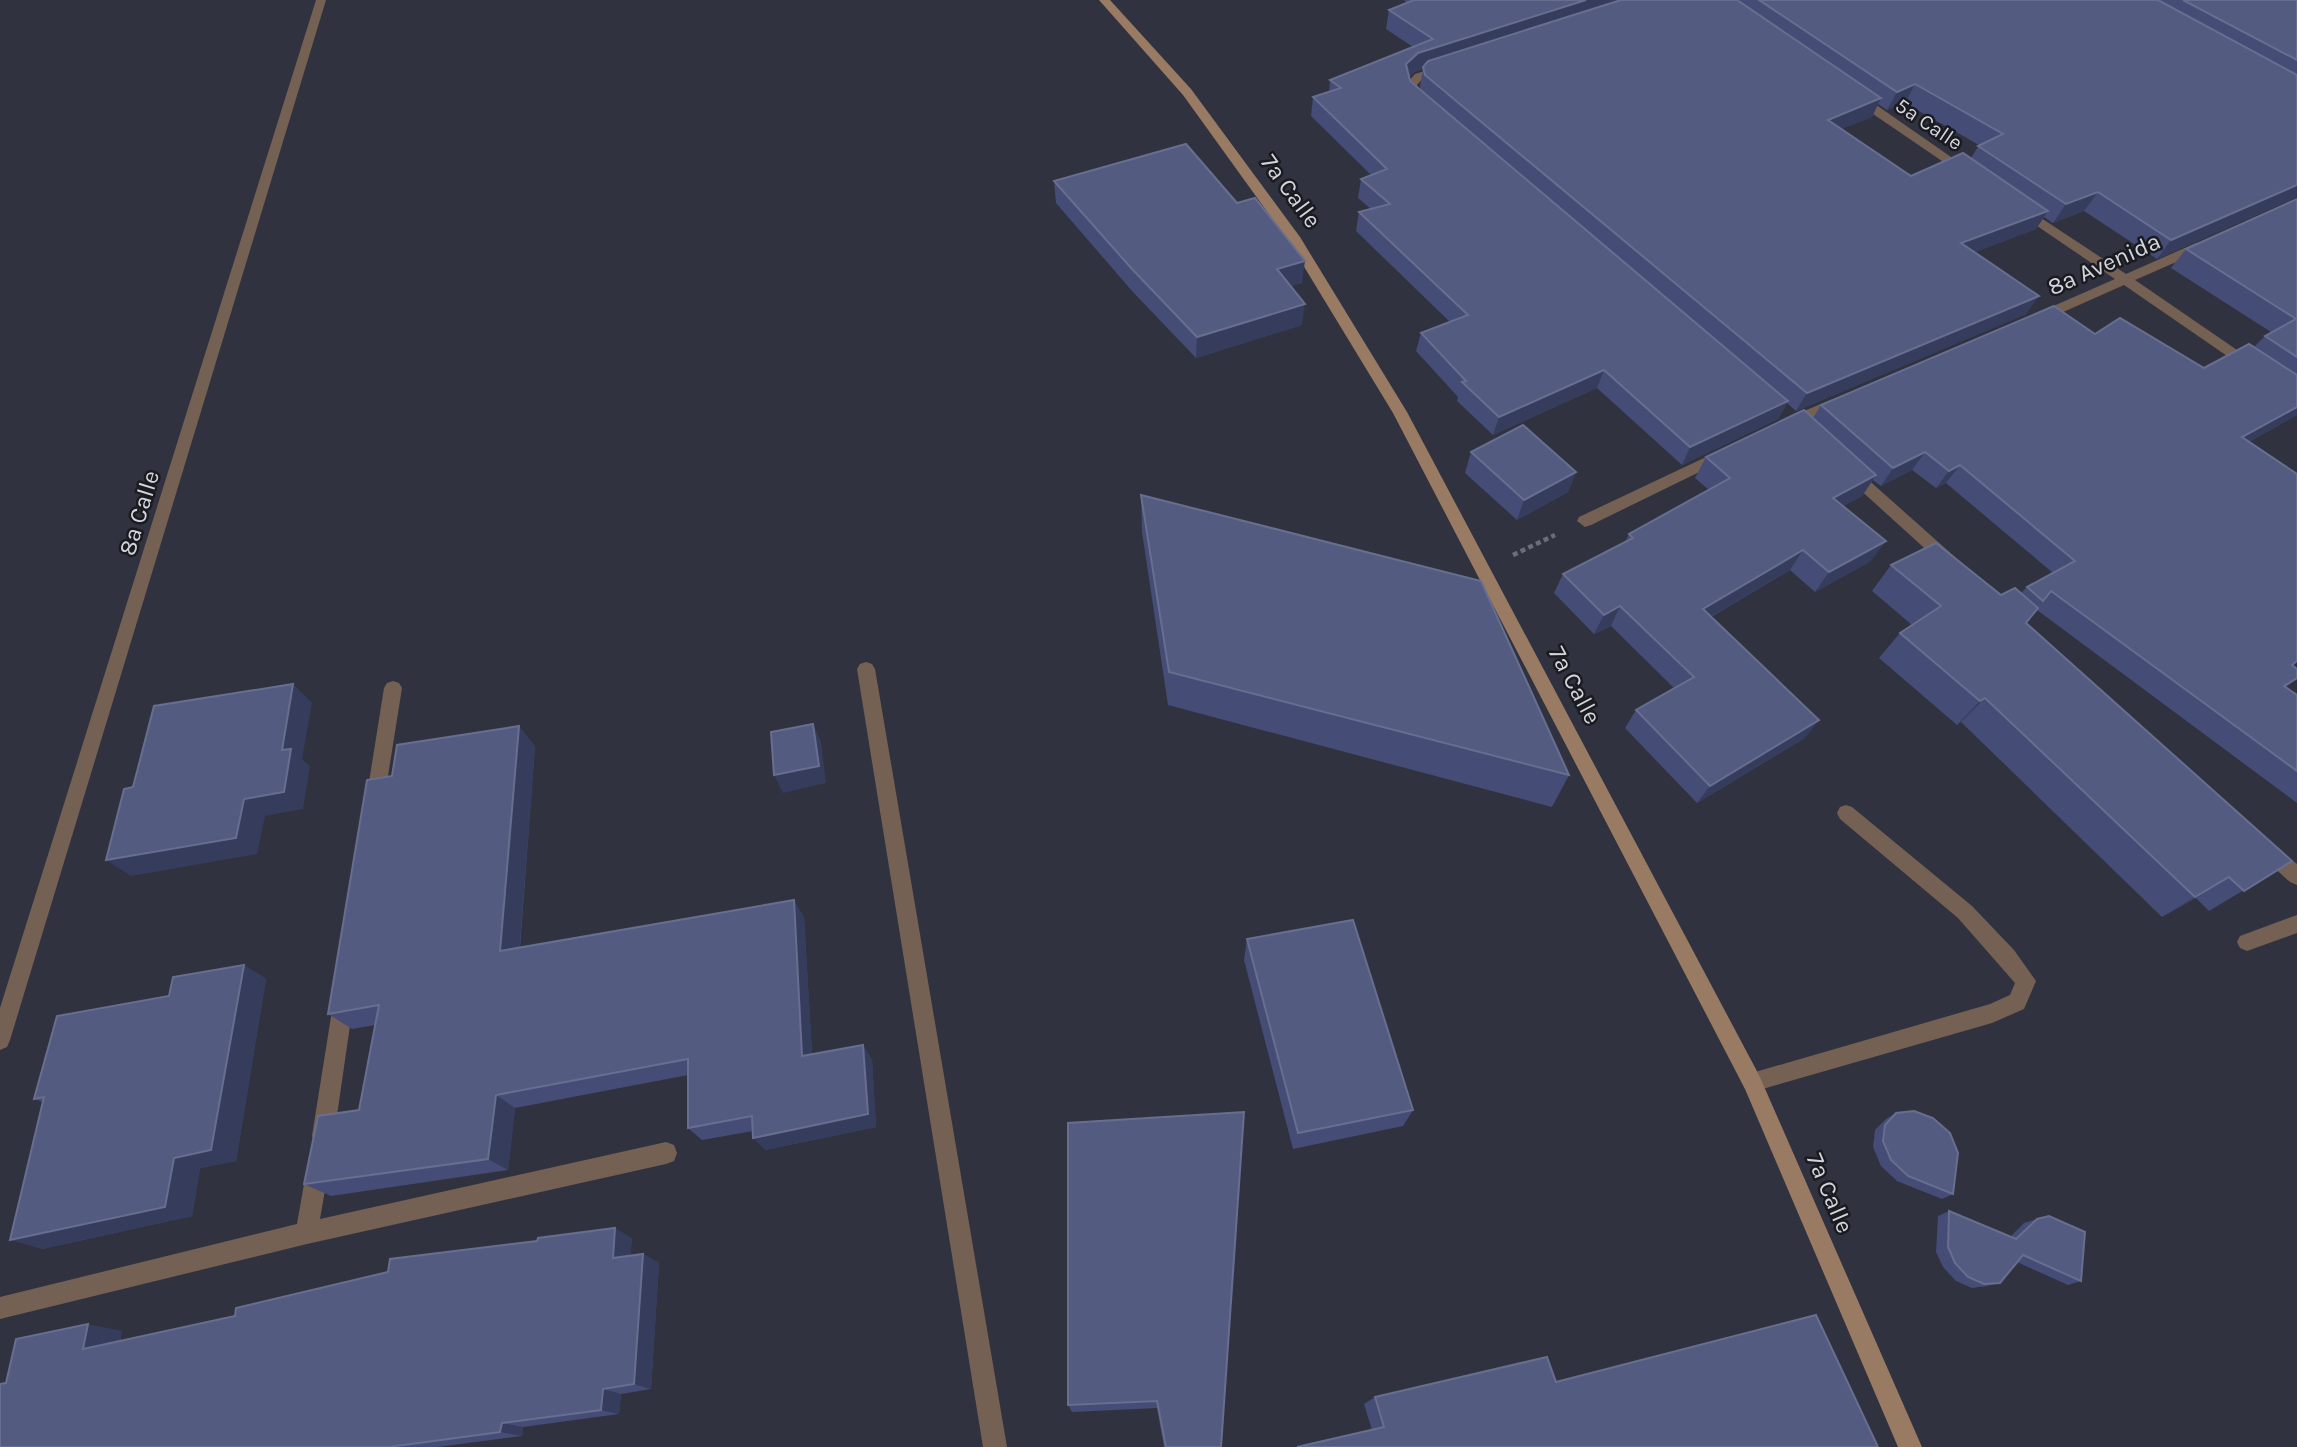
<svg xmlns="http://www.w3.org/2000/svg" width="2297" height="1447" font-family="Karla,sans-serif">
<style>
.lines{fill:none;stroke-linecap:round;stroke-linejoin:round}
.path{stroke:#6b6e79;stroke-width:4.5;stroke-dasharray:5 3.5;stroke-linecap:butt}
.lane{fill:#756153;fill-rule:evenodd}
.street{fill:#756153;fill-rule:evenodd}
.secondary{fill:#997a63;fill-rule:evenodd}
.wall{fill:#454c76;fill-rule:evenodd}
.shaded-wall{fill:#363c5b}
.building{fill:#545b81;stroke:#686e8f;stroke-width:2}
.labels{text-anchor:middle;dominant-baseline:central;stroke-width:5;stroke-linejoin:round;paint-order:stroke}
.far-street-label{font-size:21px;fill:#d3d5dd;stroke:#1a1b20}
.street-label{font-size:24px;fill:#d3d5dd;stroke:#1a1b20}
</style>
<rect width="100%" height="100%" fill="#30333f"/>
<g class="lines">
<polyline class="path" points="1513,555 1555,535"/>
<polygon class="lane" points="866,662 872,664 875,669 1007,1447 983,1447 857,669 860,664"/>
<g class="street">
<polygon points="316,0 326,0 10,1040 7,1047 0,1050 0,1008"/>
<path d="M1444,65L1450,68L1448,70L1423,78L1417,85L1419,95L1427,102L1425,105C1412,107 1407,96 1405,85L1415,74Z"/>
<polygon points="1854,95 1862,95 1974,173 1972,176 1964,176 1854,101"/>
<polygon points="2023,206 2126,274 2196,243 2206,243 2206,249 2135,280 2256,363 2256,369 2246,369 2124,285 2043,321 2033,321 2033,315 2115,279 2018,213 2017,210"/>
<polygon points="1838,397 1845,402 1843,406 1787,429 1780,424 1782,420"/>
<polygon points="1723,449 1728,450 1731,454 1728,458 1591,525 1585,527 1577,521 1579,517"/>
<polygon points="1850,466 1855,468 1955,557 1957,561 1955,565 1943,565 1845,476 1842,472"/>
<polygon points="393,681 399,683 402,688 384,801 381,807 375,809 369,807 366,801 384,688 387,683"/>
<polygon points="1846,805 1852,807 1972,906 2014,950 2036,981 2024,1009 1992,1023 1752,1092 1745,1089 1742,1082 1745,1075 1990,1004 2010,995 2015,983 1958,918 1840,819 1837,813 1840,807"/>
<polygon points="2268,842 2297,864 2297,885 2290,882 2261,856 2259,850 2261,844"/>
<polygon points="2297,915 2297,933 2247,951 2240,948 2237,942 2240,936"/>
<polygon points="344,988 351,991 354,998 334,1136 331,1144 323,1147 315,1144 312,1136 334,998 337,991"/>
<polygon points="666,1142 674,1145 677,1153 674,1161 666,1164 307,1244 0,1319 0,1297 297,1224 307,1167 310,1159 318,1156 326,1159 329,1167 320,1219"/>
</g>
<polygon class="secondary" points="1099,0 1110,0 1191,89 1300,237 1407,412 1759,1075 1922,1447 1898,1447 1745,1089 1393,413 1289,242 1183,95"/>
</g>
<g class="wall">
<path d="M1404,0H2297V197L2157,259L2084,211L2053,223L2044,217L2036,229L1975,252L2026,314L1796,411L1787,403L1778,419L1682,465L1597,388L1493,435L1457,401L1458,397L1416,351L1421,333L1450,322L1356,231L1359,212L1371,209L1358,198L1361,179L1371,175L1311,116L1313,97L1329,92L1330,80L1413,47L1386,29L1389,10L1407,3ZM1423,69L1420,86L1421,90L1410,81L1409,77L1414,72ZM1905,103L1979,145L1971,158L1911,176L1841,129L1872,117L1878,104L1887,110Z"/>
<polygon points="1054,181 1302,283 1291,286 1302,325 1196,358 1132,291 1056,203"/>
<polygon points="2297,199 2297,415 2249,442 2292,665 2297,669 2297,679 2286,687 2297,695 2297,803 2037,610 2026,623 2292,861 2209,911 2196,898 2162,917 1961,722 1957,725 1879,658 1900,633 1912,625 1872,591 1891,565 2001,595 2021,593 2027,587 2053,573 1946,483 1936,488 1912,470 1881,486 1873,480 1862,496 1843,506 1871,561 1815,592 1790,570 1711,617 1805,738 1697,803 1625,728 1636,710 1674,688 1611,626 1594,634 1554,593 1563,574 1625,542 1629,534 1709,490 1695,478 1706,457 1813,418 1821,405 2095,334 2204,368 2254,347 2265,336 2271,332 2171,268 2186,249"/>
<polygon points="1471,452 1576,472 1568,492 1517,520 1465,473"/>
<polygon points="1141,495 1569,775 1552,807 1168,705 1142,532"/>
<polygon points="535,746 520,948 804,917 812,1054 863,1045 872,1060 876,1127 765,1150 753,1131 702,1140 688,1128 688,1075 515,1108 508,1170 331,1196 304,1184 359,1110 375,1025 352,1029 328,1014 392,776"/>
<polygon points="1247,939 1413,1110 1403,1126 1293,1149 1244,960"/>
<polygon points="244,965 266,979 236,1161 200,1168 192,1216 42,1249 43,1102 34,1099 169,996"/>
<polygon points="1896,1113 1953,1194 1942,1199 1897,1181 1881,1166 1873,1147 1875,1130 1886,1119"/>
<polygon points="1068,1123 1221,1447 1164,1447 1157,1408 1072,1412 1068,1405"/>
<polygon points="1949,1211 2010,1237 2024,1223 2037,1219 2081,1281 2068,1285 2017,1262 2000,1283 1987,1286 1972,1288 1956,1281 1943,1267 1936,1252 1938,1216"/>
<polygon points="632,1238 630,1256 643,1254 659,1263 651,1389 621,1394 619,1414 523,1427 522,1436 438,1447 0,1447 6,1383 122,1331 120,1341"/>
<polygon points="1556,1382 1372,1430 1364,1404 1375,1397"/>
</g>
<g class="shaded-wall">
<polygon points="1586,0 1639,0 1414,72 1403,83 1406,64 1418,53"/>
<polygon points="1915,84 1905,103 1887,110 1897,92"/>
<polygon points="1881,98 1872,117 1819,138 1828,120"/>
<polygon points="2297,185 2297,197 2157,259 2171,240"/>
<polygon points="2098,192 2084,211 2053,223 2066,204"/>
<polygon points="2048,211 2036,229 1949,262 1961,243"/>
<polygon points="1305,261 1302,283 1275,291 1277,269"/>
<polygon points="2039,296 2026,314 1796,411 1807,393"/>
<polygon points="1305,304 1302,325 1196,358 1197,337"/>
<polygon points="1604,370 1597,388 1493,435 1499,417"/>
<polygon points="1788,401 1778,419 1682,465 1690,447"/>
<polygon points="2297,407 2297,415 2225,455 2242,437"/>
<polygon points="1925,452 1912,470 1881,486 1893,468"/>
<polygon points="1960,465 1946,483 1936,488 1949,471"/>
<polygon points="1576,472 1568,492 1517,520 1524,500"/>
<polygon points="1876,475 1862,496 1820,518 1833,498"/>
<polygon points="1886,541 1871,561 1815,592 1829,572"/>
<polygon points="1803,550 1790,570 1691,628 1703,609"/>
<polygon points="1620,606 1611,626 1594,634 1604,615"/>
<polygon points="293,684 312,703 302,759 310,766 303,809 265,816 257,854 131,876 106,860 244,799 282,750"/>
<polygon points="1985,698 1961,722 1957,725 1980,701"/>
<polygon points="1819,720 1805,738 1697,803 1710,786"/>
<polygon points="813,724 821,742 826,783 783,793 774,775"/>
<polygon points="519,726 535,746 518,968 500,951"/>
<polygon points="2229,877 2196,898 2162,917 2195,897"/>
<polygon points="794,900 804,917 813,1070 802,1056"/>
<polygon points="244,965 266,979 236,1161 200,1168 192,1216 42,1249 10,1240"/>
<polygon points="863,1045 872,1060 876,1127 765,1150 753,1138"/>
<polygon points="496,1095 515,1108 508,1170 488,1159"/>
<polygon points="615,1228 632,1238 629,1267 613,1258"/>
<polygon points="643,1254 659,1263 651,1389 634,1384"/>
<polygon points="88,1324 122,1331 117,1356 83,1349"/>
<polygon points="603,1389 621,1394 619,1414 601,1410"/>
<polygon points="502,1423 523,1427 522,1436 500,1432"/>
</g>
<g class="building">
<polygon points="1414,0 1586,0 1418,53 1406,64 1410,81 1788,401 1690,447 1604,370 1499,417 1462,382 1466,381 1421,333 1468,315 1359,212 1390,204 1361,179 1387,169 1313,97 1341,88 1330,80 1433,39 1389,10"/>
<polygon points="1621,0 1737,0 1881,98 1828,120 1911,176 1963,153 2048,211 1961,243 2039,296 1807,393 1425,75 1423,67 1428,61"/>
<polygon points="1759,0 2158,0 2297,75 2297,185 2171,240 2098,192 2066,204 1978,146 2003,134 1915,84 1897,92"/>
<polygon points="2183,0 2297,0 2297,60"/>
<polygon points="1186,144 1237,203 1255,198 1305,261 1277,269 1305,304 1197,337 1132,269 1054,181"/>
<polygon points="2297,199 2297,357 2265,336 2296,319 2186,249"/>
<polygon points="2054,306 2095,334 2120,318 2204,368 2249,344 2297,375 2297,407 2242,437 2297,474 2297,661 2292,665 2297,669 2297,678 2284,686 2297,695 2297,771 2051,591 2043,601 2027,587 2075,561 1960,465 1949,471 1925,452 1893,468 1821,405"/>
<polygon points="1804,410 1876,475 1833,498 1886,541 1829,572 1803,550 1703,609 1819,720 1710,786 1636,710 1694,677 1620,606 1604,615 1563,574 1633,538 1629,534 1730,478 1706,457"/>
<polygon points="1523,425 1576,472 1524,500 1471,452"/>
<polygon points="1141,495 1481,581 1569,775 1169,672"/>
<polygon points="1936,543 2001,595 2015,588 2038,608 2026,623 2292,861 2244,891 2229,877 2195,897 1985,698 1980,701 1900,633 1941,606 1891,565"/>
<polygon points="293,684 282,750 291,749 284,792 244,799 236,838 106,860 124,789 133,787 154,706"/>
<polygon points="813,724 819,766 774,775 771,732"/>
<polygon points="519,726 500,951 794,900 802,1056 863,1045 868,1114 753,1138 752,1116 688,1128 688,1059 496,1095 488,1159 304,1184 318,1116 359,1110 379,1005 328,1014 367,780 392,776 397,745"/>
<polygon points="1353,920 1413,1110 1298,1133 1247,939"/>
<polygon points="244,965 211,1150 174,1158 165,1207 10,1240 44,1097 34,1099 57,1016 169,996 173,977"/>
<polygon points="1914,1111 1933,1118 1950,1133 1958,1153 1953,1194 1908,1176 1891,1160 1883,1141 1885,1125 1896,1113"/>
<polygon points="1244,1112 1221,1447 1166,1447 1157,1401 1068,1405 1068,1123"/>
<polygon points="1949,1211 2016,1239 2037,1219 2049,1216 2085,1232 2081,1281 2023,1255 2000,1283 1984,1284 1968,1277 1955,1263 1948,1247"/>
<polygon points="615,1228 613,1258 643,1254 634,1384 603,1389 601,1410 502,1423 500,1432 389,1447 0,1447 0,1384 6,1383 16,1339 88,1324 83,1349 235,1316 236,1308 388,1272 390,1259 537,1241 538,1238"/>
<polygon points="1816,1315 1878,1447 1297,1447 1384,1427 1375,1397 1547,1357 1556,1382"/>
</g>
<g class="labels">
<g class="far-street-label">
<text transform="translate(1929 124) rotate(34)">5a Calle</text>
</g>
<g class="street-label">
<text transform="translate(1291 191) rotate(54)">7a Calle</text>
<text transform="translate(2104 264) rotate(-24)">8a Avenida</text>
<text transform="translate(139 513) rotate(-73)">8a Calle</text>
<text transform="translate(1575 685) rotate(62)">7a Calle</text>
<text transform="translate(1830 1193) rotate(67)">7a Calle</text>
</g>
</g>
</svg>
